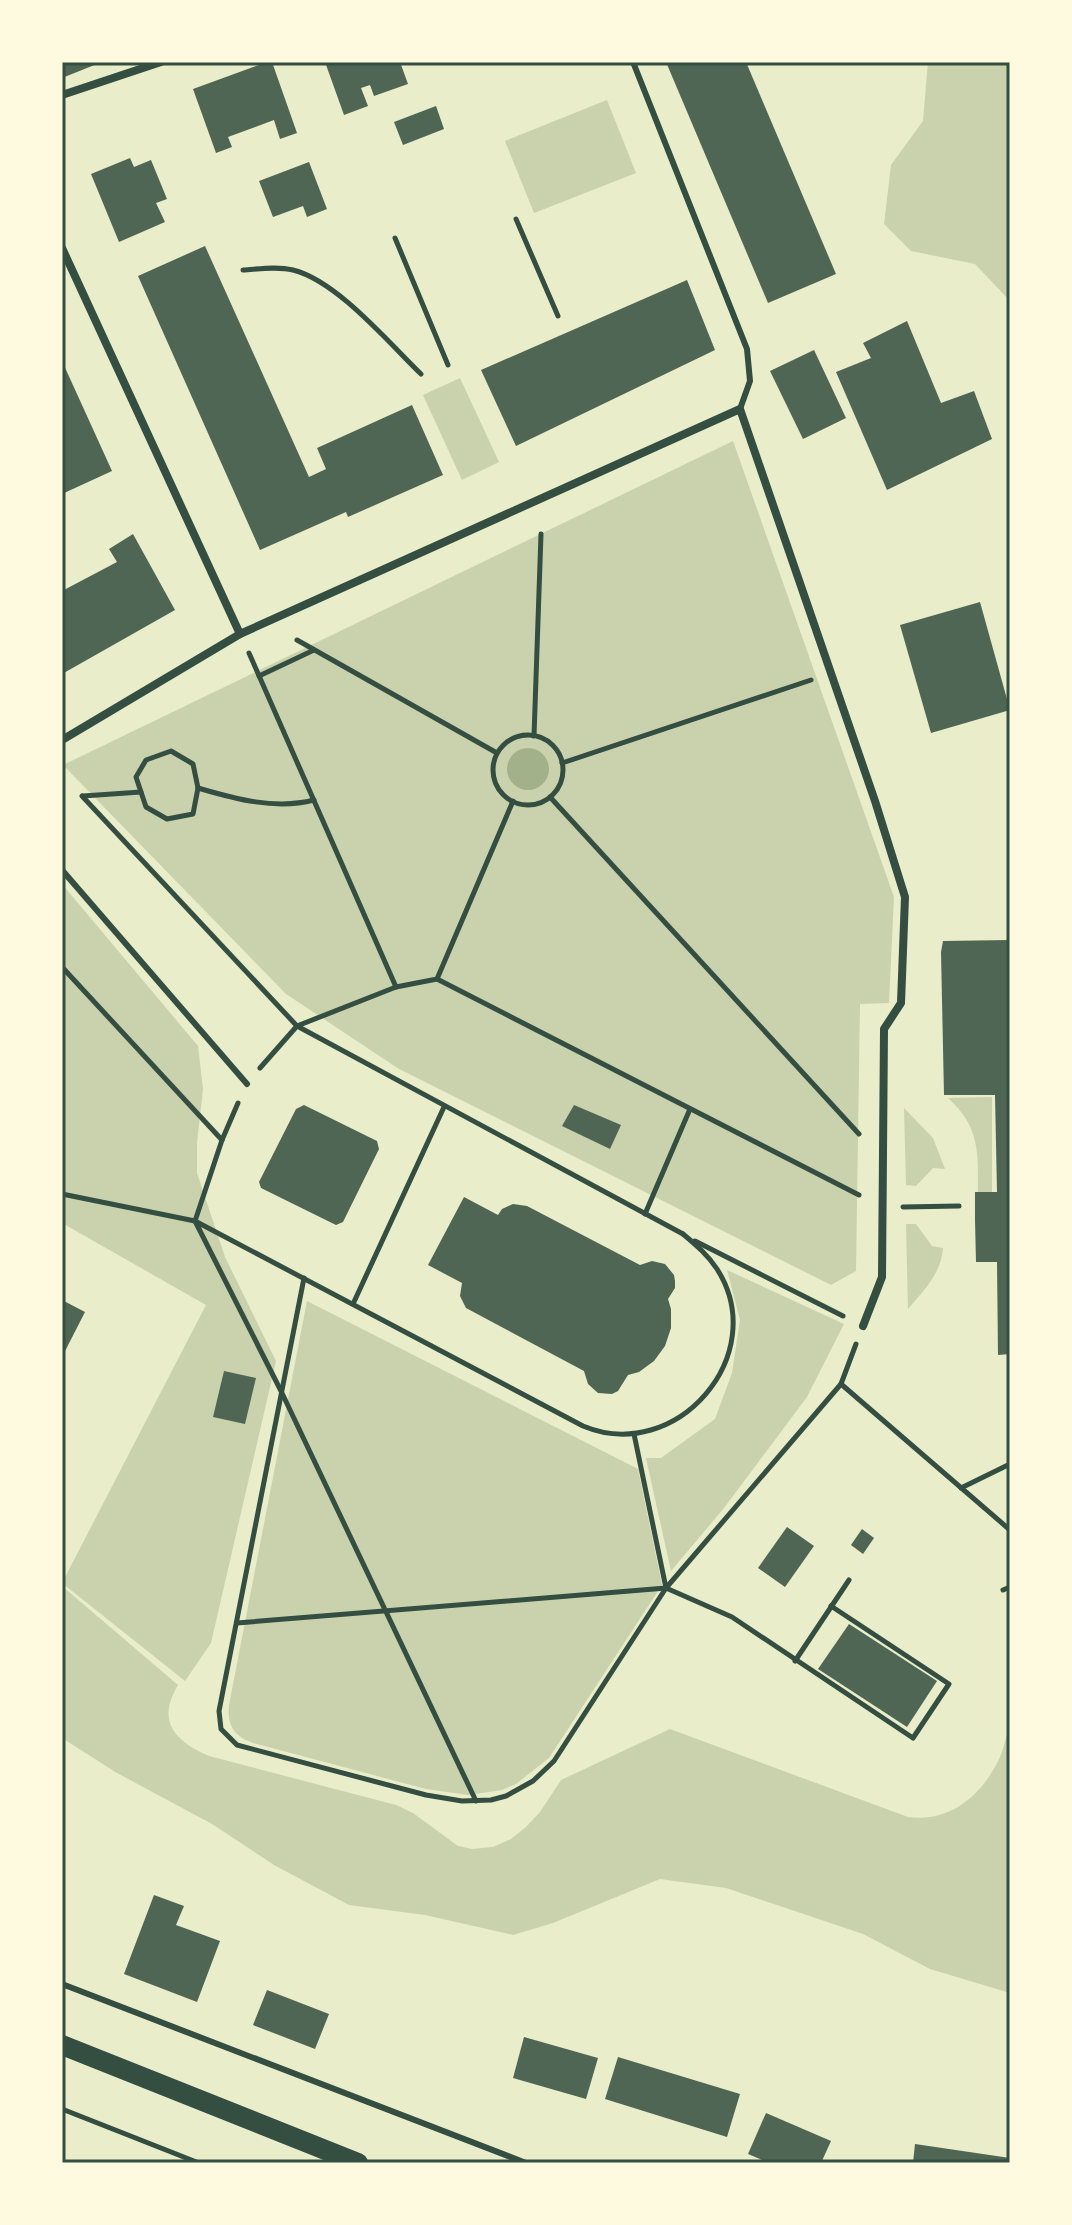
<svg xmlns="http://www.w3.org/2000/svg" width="1072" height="2225" font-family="'DM Sans',sans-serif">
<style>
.green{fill:#cad2ad}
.water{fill:#a3b18a}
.building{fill:#4f6655}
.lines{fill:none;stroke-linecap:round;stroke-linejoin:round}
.path{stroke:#344e41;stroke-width:5}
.service{stroke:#344e41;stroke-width:6}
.minor{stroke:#344e41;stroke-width:8}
.primary{stroke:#344e41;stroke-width:20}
.neatline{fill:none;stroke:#344e41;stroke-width:3}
</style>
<rect width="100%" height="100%" fill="#e9edc9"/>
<g class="green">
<polygon points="928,62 1010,62 1010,301 975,264 911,251 884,224 891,165 923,121"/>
<polygon points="607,100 636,173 534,213 505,141"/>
<polygon points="460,378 499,462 462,480 423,395"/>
<polygon points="733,441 894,897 889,1003 860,1004 856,1271 831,1285 399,1069 286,994 63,765"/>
<polygon points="62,884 198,1046 203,1089 197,1143 197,1173 225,1257 276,1361 211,1643 185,1681 62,1583 206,1305 62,1223"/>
<path d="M992,1097V1192H978C978,1152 980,1127 948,1098Z"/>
<polygon points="904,1108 933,1138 945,1169 933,1168 916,1186 906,1185"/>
<path d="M906,1224H916L932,1246L943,1248C941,1274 924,1290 908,1309Z"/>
<polygon points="727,1270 844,1324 807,1397 724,1508 671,1571 646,1458 661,1458 715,1419 732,1373 740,1320"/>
<path d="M307,1301L638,1469L662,1585L549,1758L516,1784L502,1790L468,1795L426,1789L253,1743C234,1736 227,1726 229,1705Z"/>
<path d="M62,1586L178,1685C156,1722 175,1741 209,1756L396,1805L413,1813L458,1846L472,1849L493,1847L511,1839L526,1827L540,1812L561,1780L670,1729L908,1817C950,1823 982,1795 999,1759C1004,1749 1005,1737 1010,1729V1993L930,1969L863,1934L726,1888L660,1879L553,1923L513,1935L425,1915L349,1905L274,1865L212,1824L117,1773L62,1738Z"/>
</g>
<circle class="water" cx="528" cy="769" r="21"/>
<g class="building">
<polygon points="62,62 102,62 62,78"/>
<polygon points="267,62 272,62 297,133 280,139 274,120 228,137 232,147 216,153 193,89"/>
<polygon points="325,62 400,62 408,84 374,96 370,85 361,88 368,106 344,115"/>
<polygon points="666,62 746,62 836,274 768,303"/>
<polygon points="436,106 444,129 403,145 394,122"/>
<polygon points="130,158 134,167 151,160 167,199 156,203 165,222 119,242 91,174"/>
<polygon points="309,162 327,209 307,217 303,206 273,217 259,181"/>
<polygon points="205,246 309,477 326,469 317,448 412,405 443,475 348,517 346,512 260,550 138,276"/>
<polygon points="687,280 715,350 516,446 481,370"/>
<polygon points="907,321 941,403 974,391 992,439 887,490 836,372 871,358 863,343"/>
<polygon points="814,350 846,418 803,439 770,371"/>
<polygon points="62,361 112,471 62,494"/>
<polygon points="133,534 175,610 62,674 62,591 117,562 109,549"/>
<polygon points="980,602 1010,710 931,733 900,625"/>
<polygon points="1010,940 1010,1354 998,1355 997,1262 976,1262 975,1220 975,1192 997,1192 995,1095 944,1095 941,952 943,941"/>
<polygon points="304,1105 377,1141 379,1149 343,1222 336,1225 261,1188 259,1182 296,1109"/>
<polygon points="574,1105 621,1125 610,1149 562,1126"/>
<polygon points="464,1197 498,1215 502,1209 513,1204 527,1206 640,1265 652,1261 665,1264 674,1275 675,1281 675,1288 668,1299 671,1309 671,1328 665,1346 654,1361 639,1372 628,1375 618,1391 612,1394 598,1393 588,1384 584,1371 466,1308 460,1296 462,1283 428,1265"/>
<polygon points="62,1300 85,1312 62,1357"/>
<polygon points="224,1371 256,1378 245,1424 213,1417"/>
<polygon points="787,1527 814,1546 785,1587 758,1568"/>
<polygon points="862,1529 874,1538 863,1554 851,1545"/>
<polygon points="849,1624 937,1681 907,1727 818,1669"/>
<polygon points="154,1895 184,1906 176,1925 220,1941 197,2002 124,1974"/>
<polygon points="267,1990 329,2014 315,2049 253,2025"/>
<polygon points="524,2037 598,2058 586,2099 513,2078"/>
<polygon points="618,2057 740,2094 727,2137 605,2099"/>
<polygon points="766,2113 831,2141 821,2163 769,2163 748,2154"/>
<polygon points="915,2144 1010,2158 1010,2163 913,2163"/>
</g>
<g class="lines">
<g class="path">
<polyline points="516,219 558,316"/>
<polyline points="395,238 448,365"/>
<path d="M243,270C259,269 277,266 293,270C337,281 388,342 421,374"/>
<polyline points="297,640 497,753"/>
<polyline points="249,653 396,987"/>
<polyline points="259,676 314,650"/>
<circle cx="528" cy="770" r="35"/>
<polyline points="534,736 541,534"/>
<polygon points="171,751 193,764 198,788 193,814 167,819 146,807 136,777 146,760"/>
<polyline points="562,763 811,680"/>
<path d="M198,788C235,799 276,810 314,800"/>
<polyline points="82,796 297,1026 396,987 437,979 513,801"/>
<polyline points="83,796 141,792"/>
<polyline points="550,797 859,1134"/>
<polyline points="62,967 222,1140"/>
<polyline points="437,979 859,1195"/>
<polyline points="260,1068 297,1026 683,1234"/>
<polyline points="62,1194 195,1221 222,1140 238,1103"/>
<polyline points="903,1207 959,1206"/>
<polyline points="645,1214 690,1109"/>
<polyline points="695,1241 843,1316"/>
<polyline points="304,1278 219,1711 221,1729 237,1745 426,1795 462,1801 491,1800 506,1796 533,1781 554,1761 666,1588 634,1434"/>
<polyline points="353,1304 444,1107"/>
<polyline points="841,1384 1010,1530"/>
<polyline points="961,1488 1010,1464"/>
<polyline points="666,1588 841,1384 856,1344"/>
<polyline points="1003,1590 1010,1587"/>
<polyline points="237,1623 666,1588 732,1617 913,1738 949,1684 831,1606"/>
<polyline points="795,1661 849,1580"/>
<path d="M476,1801L281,1391L195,1221L583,1426C676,1465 772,1355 717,1269C708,1255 696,1245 683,1234"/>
<polyline points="62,2109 199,2163"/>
</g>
<g class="service">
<polyline points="633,62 747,349 750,381 740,409"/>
<polyline points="62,870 247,1084"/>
<polyline points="62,1984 526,2163"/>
</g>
<g class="minor">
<polyline points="62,95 161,62"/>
<polyline points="62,248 240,634"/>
<polyline points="62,740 240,634 740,409 875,801 905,897 901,1003 884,1029 882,1277 863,1326"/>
</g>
<polyline class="primary" points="62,2045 358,2163"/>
</g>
<rect width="1072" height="2225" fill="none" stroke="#fefae0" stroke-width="128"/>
<rect x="64" y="64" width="944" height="2097" class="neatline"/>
</svg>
